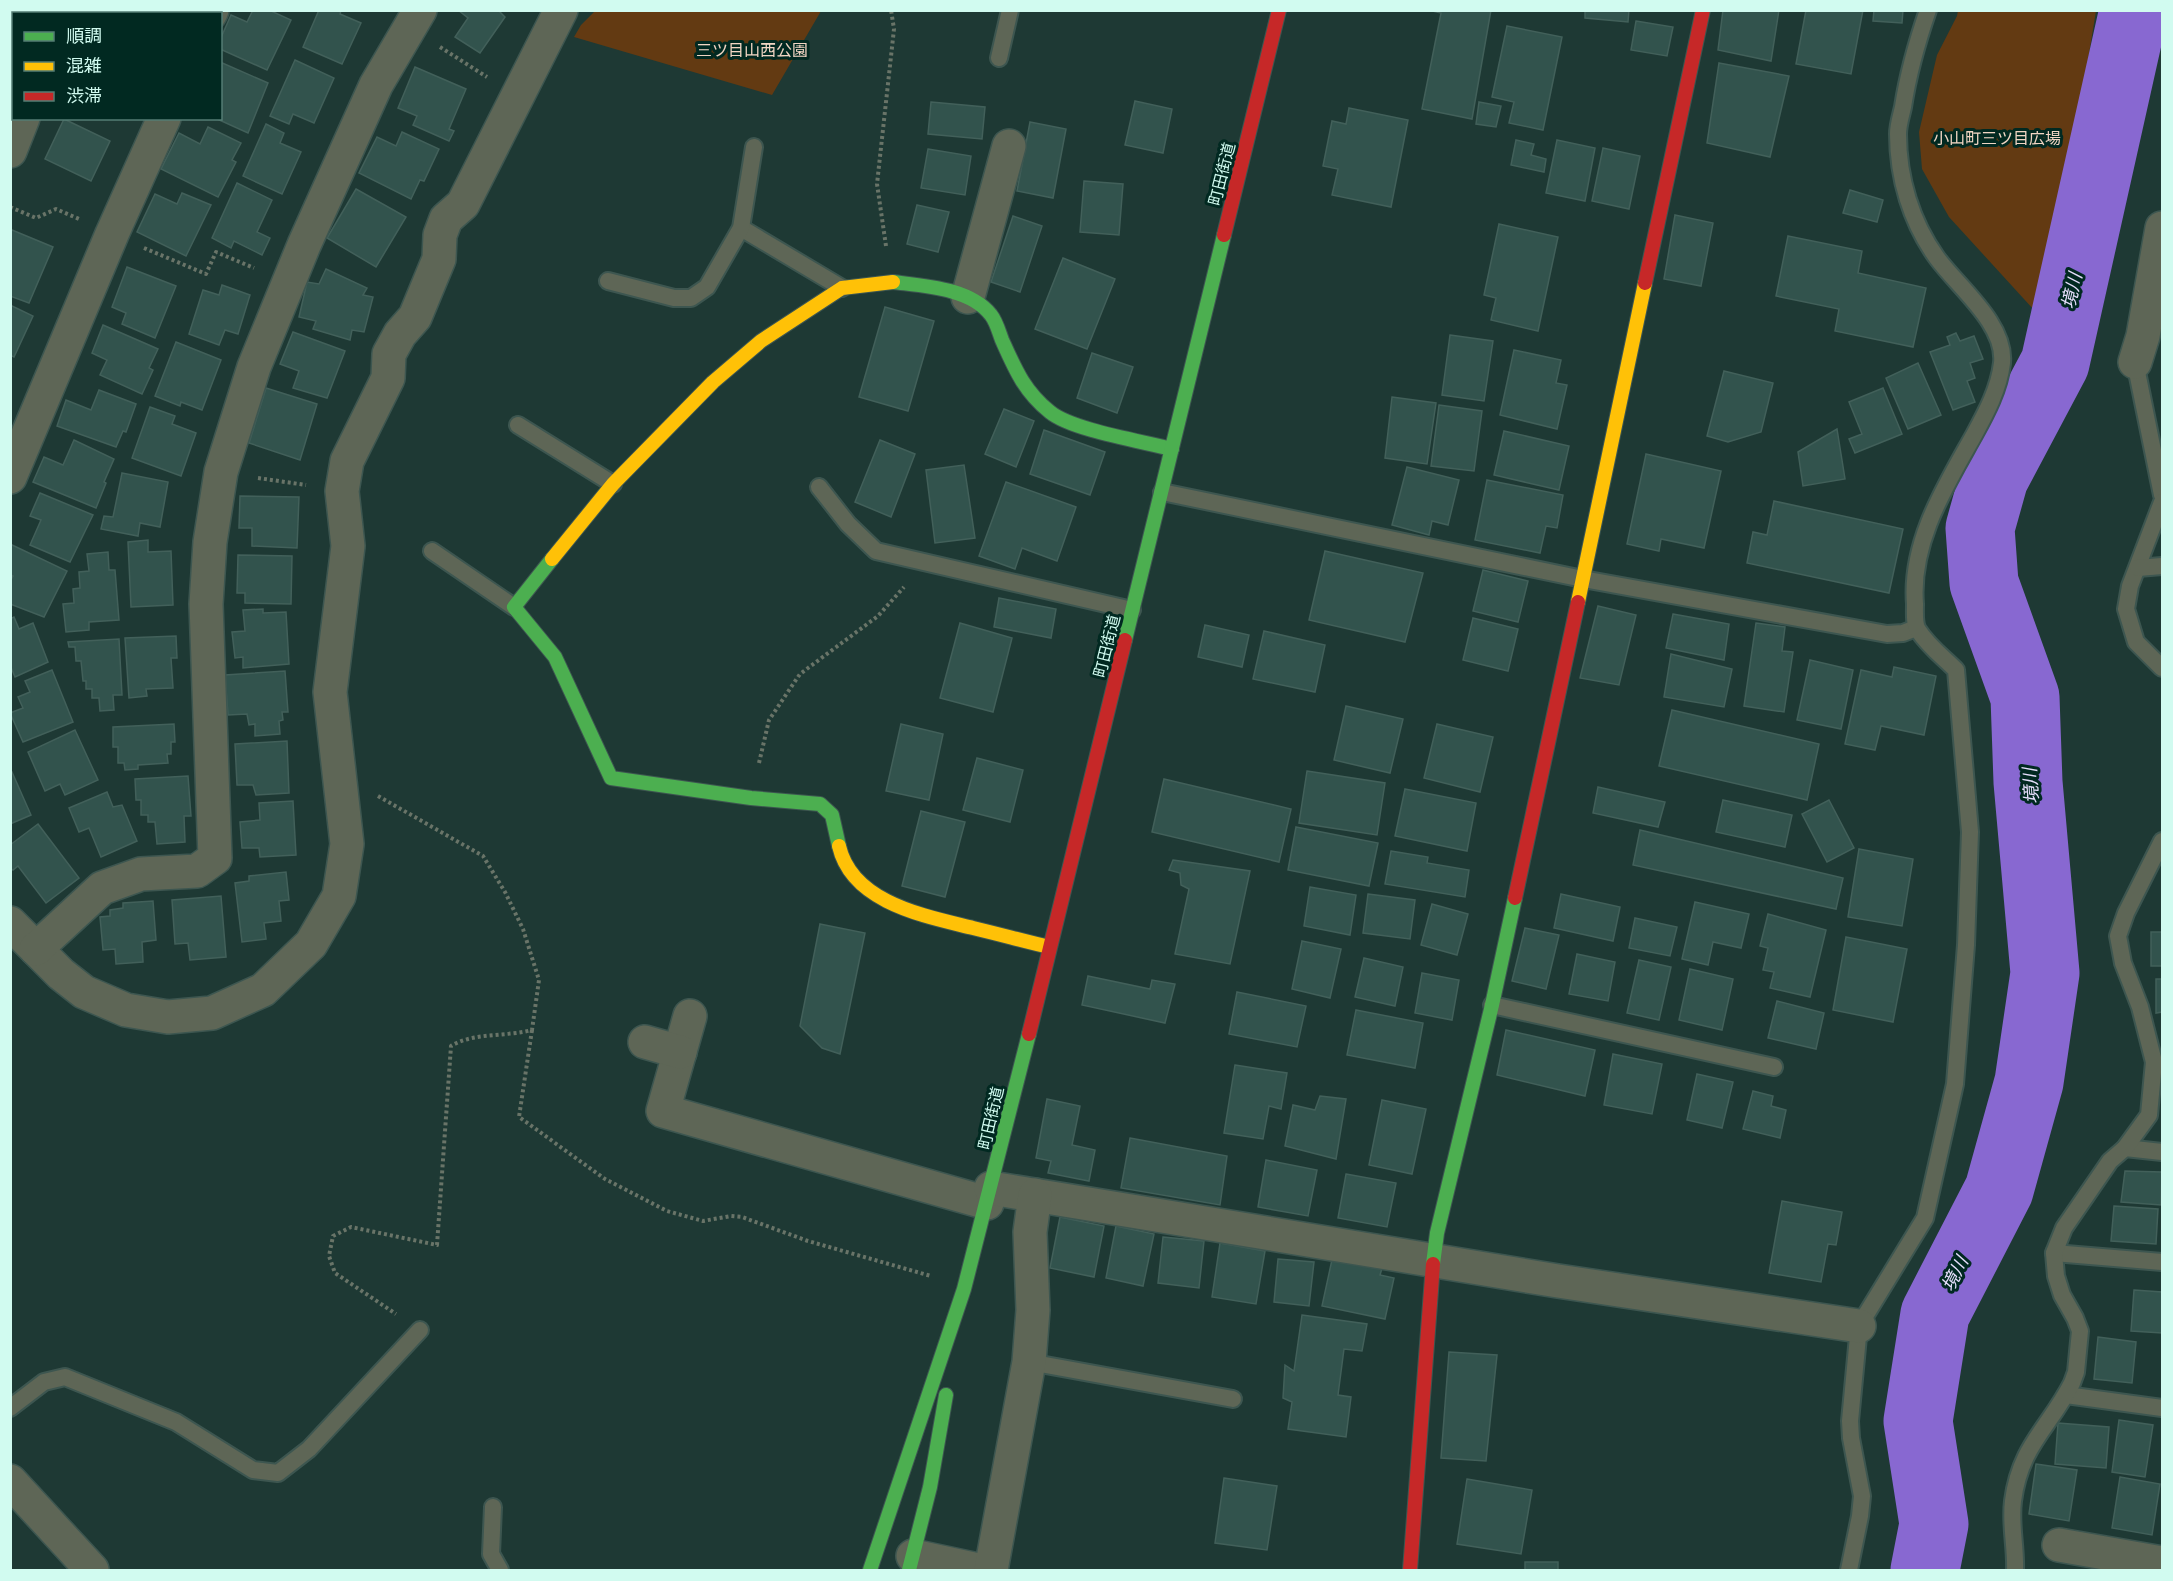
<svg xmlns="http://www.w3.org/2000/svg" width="2173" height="1581" font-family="Cabin,'Noto Sans JP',sans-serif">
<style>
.green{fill:#633a12}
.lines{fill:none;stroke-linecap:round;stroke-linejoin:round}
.river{stroke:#8868d1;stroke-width:69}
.building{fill:#32534d;stroke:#42605a;stroke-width:1.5}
.lane-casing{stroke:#3d5650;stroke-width:20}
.street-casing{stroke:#3d5650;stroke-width:36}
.fast-casing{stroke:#3d5650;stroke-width:16}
.slow-casing{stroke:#3d5650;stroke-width:16}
.jam-casing{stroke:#3d5650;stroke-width:16}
.path{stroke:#697468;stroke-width:4;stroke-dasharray:3 3;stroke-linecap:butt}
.lane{stroke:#5e6656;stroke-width:16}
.street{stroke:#5e6656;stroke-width:33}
.fast{stroke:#4caf50;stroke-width:14}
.slow{stroke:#ffc107;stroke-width:14}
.jam{stroke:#c62828;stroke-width:14}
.labels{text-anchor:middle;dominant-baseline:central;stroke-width:6;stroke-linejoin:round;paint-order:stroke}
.park-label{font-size:16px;fill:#f1d5c3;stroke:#012921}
.street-label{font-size:16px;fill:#d1fbf0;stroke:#012921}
.water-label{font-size:18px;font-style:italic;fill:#e6dffc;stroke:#012921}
</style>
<rect width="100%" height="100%" fill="#1e3934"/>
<g class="green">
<polygon points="595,11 595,10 821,11 772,95 574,37 581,25"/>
<polygon points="1958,11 2096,11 2045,322 1949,217 1922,169 1919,132 1937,55 1957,16"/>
</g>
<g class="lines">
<polyline class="river" points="1925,1570 1934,1524 1918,1421 1935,1314 1999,1190 2029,1082 2045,973 2028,782 2025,697 1984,583 1980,528 1994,478 2055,363 2134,10"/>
</g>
<g class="building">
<polygon points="10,10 24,10 23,14 14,14 14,35 10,42"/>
<polygon points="108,10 140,10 147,14 107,14"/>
<polygon points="253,10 269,10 291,20 267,70 220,49 220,40 231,15 247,22"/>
<polygon points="319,10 341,10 340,14 361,23 342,64 303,47"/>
<polygon points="458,10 498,10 505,17 480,53 455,37 468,18"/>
<polygon points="1428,10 1491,10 1472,119 1422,109 1441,13"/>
<polygon points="1585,10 1629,10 1628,22 1585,18"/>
<polygon points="1723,10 1779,10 1771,61 1718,50"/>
<polygon points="1806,10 1863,10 1851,74 1796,64"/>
<polygon points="1874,10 1903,10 1902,23 1873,21"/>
<polygon points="1636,21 1673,27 1667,56 1631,50"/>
<polygon points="1507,26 1562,37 1543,130 1509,123 1514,102 1492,97"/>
<polygon points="295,60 334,78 314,123 293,114 289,124 270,116"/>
<polygon points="220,62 268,83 248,133 215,118 220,118"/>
<polygon points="1719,63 1789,76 1770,157 1707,143"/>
<polygon points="415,67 466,89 449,129 454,131 449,141 413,125 417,116 398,108"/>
<polygon points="1135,101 1172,109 1163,153 1125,145"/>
<polygon points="931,102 985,107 982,139 928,134"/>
<polygon points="1479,102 1501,106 1496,127 1476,124"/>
<polygon points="1349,108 1408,120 1391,207 1332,195 1338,169 1323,166 1332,121 1346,124"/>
<polygon points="64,119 110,141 91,181 45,159"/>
<polygon points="1030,122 1066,129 1053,198 1017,191"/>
<polygon points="266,124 284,133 280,143 301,152 282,194 243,176"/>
<polygon points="208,127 241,143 232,160 236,162 218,197 161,169 179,133 200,144"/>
<polygon points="402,132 439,149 424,181 420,180 411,199 359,173 377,137 396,146"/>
<polygon points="1516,140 1534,144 1531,155 1546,159 1544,172 1511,165"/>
<polygon points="1557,140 1595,148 1585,201 1546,193"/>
<polygon points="1603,148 1640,156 1629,209 1592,201"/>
<polygon points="928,149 971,156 965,195 921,188"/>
<polygon points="1084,181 1123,184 1119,235 1080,232"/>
<polygon points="237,183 272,200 257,232 270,238 262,255 234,241 231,248 212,238"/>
<polygon points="356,189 406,217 376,267 327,238"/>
<polygon points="1850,190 1883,200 1877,222 1843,213"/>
<polygon points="182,193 211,205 186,256 137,232 155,194 177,204"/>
<polygon points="917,205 949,212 938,252 907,244"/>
<polygon points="1675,215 1713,223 1701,286 1664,279"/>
<polygon points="1013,216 1042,226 1020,292 991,282"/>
<polygon points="1499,224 1558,237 1538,331 1491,320 1496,298 1484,295"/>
<polygon points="12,230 53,247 29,303 10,296 10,234"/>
<polygon points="1788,236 1862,251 1858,273 1926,288 1913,347 1835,331 1839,309 1776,296"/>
<polygon points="1063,258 1115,279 1087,349 1035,329"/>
<polygon points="127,267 176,286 155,338 122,324 126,313 112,307"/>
<polygon points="326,269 367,288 363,295 373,297 364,332 352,330 350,340 313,329 316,321 299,317 307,282 319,284"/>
<polygon points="222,285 250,295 238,334 225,330 219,345 189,334 203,290 219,295"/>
<polygon points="10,305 33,316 14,357 10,355"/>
<polygon points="885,307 934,321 908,411 859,397"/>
<polygon points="103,325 158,349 149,368 153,370 142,394 100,375 107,360 92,353"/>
<polygon points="293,332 345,351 327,398 293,388 299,371 280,364"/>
<polygon points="1956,333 1960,341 1974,336 1983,359 1970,363 1975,378 1967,381 1975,402 1953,410 1930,352 1950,345 1947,337"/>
<polygon points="1450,335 1493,341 1484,401 1442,395"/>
<polygon points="176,342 221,360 202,410 181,402 180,406 155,396"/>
<polygon points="1514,350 1561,360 1556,383 1567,385 1557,429 1500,415"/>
<polygon points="1092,353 1133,367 1117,413 1077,398"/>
<polygon points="1918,363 1941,415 1908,429 1886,378"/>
<polygon points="1724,371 1773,383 1761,432 1728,442 1707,436"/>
<polygon points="266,388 317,404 300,460 249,443"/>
<polygon points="1883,388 1902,434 1855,453 1849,439 1862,434 1849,402"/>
<polygon points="99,390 136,404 126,432 123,431 116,447 57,426 66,400 91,410"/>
<polygon points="1392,397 1436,403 1427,464 1385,458"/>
<polygon points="1439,405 1482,411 1474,471 1431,466"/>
<polygon points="150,407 175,416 172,424 196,433 181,476 132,458"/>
<polygon points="1004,409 1034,421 1016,467 985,454"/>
<polygon points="1837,429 1845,479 1803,486 1798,452"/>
<polygon points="1044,430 1105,452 1090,495 1030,474"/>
<polygon points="1504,431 1569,446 1559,490 1494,475"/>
<polygon points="74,440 114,459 104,482 106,483 96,508 33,482 44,457 63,465"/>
<polygon points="880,440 915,454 891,517 855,502"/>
<polygon points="1646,454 1721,471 1704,548 1661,539 1659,551 1627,544"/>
<polygon points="964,465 975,538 935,543 926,470"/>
<polygon points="1407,467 1459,480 1448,525 1432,521 1429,535 1392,525"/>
<polygon points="122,473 168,482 160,527 140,523 138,536 101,529 104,516 113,517"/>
<polygon points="1487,480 1563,495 1557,528 1546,526 1540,553 1475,540"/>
<polygon points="1006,482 1076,507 1057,561 1022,548 1015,569 979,556"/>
<polygon points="40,493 93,515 70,562 30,545 41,520 30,516"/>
<polygon points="240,496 299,497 297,548 252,546 252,528 239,528"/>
<polygon points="1774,501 1903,529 1889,593 1747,563 1753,532 1767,535"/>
<polygon points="148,540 148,552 171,551 173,605 131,607 128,542"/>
<polygon points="10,544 67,571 44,617 10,604 10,582 13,576 10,574"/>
<polygon points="1325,551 1423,573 1405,642 1309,620"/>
<polygon points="108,552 109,570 115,570 119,620 89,622 89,630 66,632 63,604 74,603 73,589 80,588 79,572 89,571 87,554"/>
<polygon points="238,555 292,556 291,604 245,603 245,593 237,593"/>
<polygon points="1483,570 1528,581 1518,622 1473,611"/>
<polygon points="999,598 1056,609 1051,638 994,627"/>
<polygon points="1598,606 1636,615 1619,685 1580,678"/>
<polygon points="263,609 263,613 286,612 289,664 243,668 243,657 235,658 232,632 245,631 243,610"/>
<polygon points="1673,614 1729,624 1724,660 1666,648"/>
<polygon points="14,617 19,629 33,623 48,662 15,677 10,665 10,619"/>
<polygon points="1473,618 1518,629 1508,671 1463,660"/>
<polygon points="960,623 1012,638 993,712 940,698"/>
<polygon points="1756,623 1785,627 1782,651 1793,652 1784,712 1744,706"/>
<polygon points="1205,625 1249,635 1242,667 1198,657"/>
<polygon points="1264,631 1325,645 1315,692 1253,679"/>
<polygon points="176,636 177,658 171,658 173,688 146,689 147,696 129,698 125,638"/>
<polygon points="119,639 122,695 113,695 114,710 100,711 99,698 92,698 92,689 86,689 86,681 83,681 81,661 76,661 75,647 69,647 68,642"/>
<polygon points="1671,654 1732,669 1724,707 1664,697"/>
<polygon points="1810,660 1853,670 1841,729 1797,720"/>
<polygon points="1894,667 1936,676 1924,735 1881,726 1875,750 1845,744 1861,670 1892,677"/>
<polygon points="52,670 73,722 23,742 10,713 23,708 18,697 30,692 25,681"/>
<polygon points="285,671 288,712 282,712 283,720 279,721 280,734 255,736 255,724 249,725 247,714 228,715 225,675"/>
<polygon points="1346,706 1403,719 1390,773 1334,760"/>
<polygon points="1672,710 1819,744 1807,800 1659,766"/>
<polygon points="174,724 175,742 171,742 171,754 167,754 168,763 138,765 138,769 125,770 124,763 118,763 118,747 113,747 113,727"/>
<polygon points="901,724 943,734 929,800 886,791"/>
<polygon points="1437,724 1493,737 1480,792 1424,778"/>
<polygon points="75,730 98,780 65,795 60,784 45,791 28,752"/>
<polygon points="287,741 289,793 256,795 253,785 237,785 235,744"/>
<polygon points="977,758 1023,770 1010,822 963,810"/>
<polygon points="1307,771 1385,783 1377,835 1299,823"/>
<polygon points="12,772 31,815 10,824 10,773"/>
<polygon points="188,776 191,816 184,816 185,842 157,844 155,822 148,822 148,815 141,815 141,800 136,800 135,779"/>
<polygon points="1164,779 1291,809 1279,862 1152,832"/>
<polygon points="1598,787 1665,802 1658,827 1593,813"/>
<polygon points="1405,789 1476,803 1467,851 1395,836"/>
<polygon points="107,792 113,807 122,805 137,841 101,857 89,828 79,832 69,808"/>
<polygon points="1723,800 1792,815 1785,847 1716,832"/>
<polygon points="1829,800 1854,848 1827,862 1802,814"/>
<polygon points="293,801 296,855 260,857 259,848 242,848 240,822 260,820 259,803"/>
<polygon points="921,811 965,822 945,897 902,886"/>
<polygon points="38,824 79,878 46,903 18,866 13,870 10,868 10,845"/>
<polygon points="1296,827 1378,843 1369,886 1288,870"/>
<polygon points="1640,830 1843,878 1836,909 1633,865"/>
<polygon points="1859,849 1913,859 1902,926 1848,917"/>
<polygon points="1391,851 1428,857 1427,863 1469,870 1465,897 1385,884"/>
<polygon points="1173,860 1250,871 1230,964 1175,954 1189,889 1181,885 1180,873 1169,870"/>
<polygon points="286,872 289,900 279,901 281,921 264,923 266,939 242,942 235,883 249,881 249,876"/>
<polygon points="1310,887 1356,895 1350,935 1304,926"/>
<polygon points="1368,894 1415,900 1410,939 1363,933"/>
<polygon points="1561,894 1620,907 1613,941 1554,928"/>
<polygon points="221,896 226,957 190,960 188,943 175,944 172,900"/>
<polygon points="153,901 156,940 142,942 143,962 116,964 115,949 103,950 100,917 110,916 110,910 123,908 123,903"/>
<polygon points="1695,902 1749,914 1741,948 1713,942 1708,965 1682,959"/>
<polygon points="1432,904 1468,914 1457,955 1421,945"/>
<polygon points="1768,914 1826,930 1810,997 1770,988 1774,972 1763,970 1768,948 1760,946"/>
<polygon points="1635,918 1677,927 1670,956 1629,948"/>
<polygon points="820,924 865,933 840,1054 822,1048 800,1026"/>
<polygon points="1525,928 1559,935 1546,989 1512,981"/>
<rect x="2151" y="932" width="11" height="34"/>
<polygon points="1846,937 1907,949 1893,1022 1833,1010"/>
<polygon points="1302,941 1341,949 1330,998 1292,989"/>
<polygon points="1577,954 1615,962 1608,1001 1569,994"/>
<polygon points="1364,958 1403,967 1395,1006 1355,997"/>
<polygon points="1639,960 1671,967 1659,1020 1627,1013"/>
<polygon points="1690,969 1733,979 1722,1030 1679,1020"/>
<polygon points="1422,973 1459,980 1452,1020 1415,1013"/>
<polygon points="1088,976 1150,989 1152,980 1175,984 1165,1023 1082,1005"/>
<polygon points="2156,979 2162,979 2162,1012 2156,1013"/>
<polygon points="1237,992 1306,1006 1297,1047 1229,1034"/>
<polygon points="1777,1001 1824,1013 1816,1049 1768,1038"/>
<polygon points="1356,1010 1423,1023 1415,1068 1347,1055"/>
<polygon points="1506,1030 1595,1050 1585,1096 1497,1075"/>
<polygon points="1613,1054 1662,1064 1652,1114 1604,1105"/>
<polygon points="1235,1065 1287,1073 1281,1109 1269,1106 1263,1139 1224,1133"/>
<polygon points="1697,1074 1733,1082 1722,1128 1687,1120"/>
<polygon points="1753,1091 1773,1096 1771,1106 1786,1110 1780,1138 1743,1129"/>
<polygon points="1320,1096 1346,1099 1336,1159 1285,1146 1293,1105 1315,1110"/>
<polygon points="1047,1099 1080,1106 1072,1145 1095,1150 1089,1181 1048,1173 1051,1161 1036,1158"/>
<polygon points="1382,1100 1426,1109 1412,1174 1369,1165"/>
<polygon points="1130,1138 1227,1156 1220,1205 1121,1188"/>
<polygon points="1266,1160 1317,1170 1308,1216 1258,1207"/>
<polygon points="2125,1171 2162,1172 2161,1205 2121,1202"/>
<polygon points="1346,1174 1396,1183 1387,1227 1338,1218"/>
<polygon points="1782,1201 1842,1212 1836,1245 1828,1244 1821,1282 1769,1273"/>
<polygon points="2114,1206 2158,1209 2156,1244 2111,1241"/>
<polygon points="1060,1217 1104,1226 1094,1277 1050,1268"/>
<polygon points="1116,1226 1154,1234 1143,1286 1106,1278"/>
<polygon points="1163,1237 1204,1241 1199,1288 1158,1283"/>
<polygon points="1220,1243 1265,1251 1256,1304 1212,1297"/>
<polygon points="1333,1255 1383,1265 1380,1275 1394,1278 1385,1319 1322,1306"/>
<polygon points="1278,1259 1314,1262 1309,1306 1274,1302"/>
<polygon points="2134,1290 2162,1292 2162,1333 2131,1331"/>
<polygon points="1302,1315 1367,1324 1362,1351 1344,1349 1338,1395 1351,1397 1346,1437 1288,1429 1292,1402 1283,1398 1285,1365 1294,1371"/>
<polygon points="2098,1337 2136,1342 2132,1383 2094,1379"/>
<polygon points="1449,1352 1497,1355 1486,1461 1441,1458"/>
<polygon points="2119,1420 2153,1425 2145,1477 2112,1472"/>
<polygon points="2058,1423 2109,1427 2106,1468 2055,1464"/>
<polygon points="2036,1464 2077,1470 2069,1521 2029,1514"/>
<polygon points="2120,1477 2160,1484 2152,1535 2112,1528"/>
<polygon points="1224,1478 1277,1486 1267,1550 1215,1543"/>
<polygon points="1467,1479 1532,1490 1521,1554 1457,1544"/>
<rect x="1525" y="1562" width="33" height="8"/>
</g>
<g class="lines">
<defs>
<g id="lane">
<polyline points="999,58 1010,10"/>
<polyline points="741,228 842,288"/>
<polyline points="608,281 674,298 691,298 707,287 741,228 754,147"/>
<polyline points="2135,362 2162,495"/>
<polyline points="518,425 613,484"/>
<polyline points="819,487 848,524 876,551 1132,610"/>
<polyline points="1162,492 1583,579 1887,634 1903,633 1916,628"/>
<polyline points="2162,502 2130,586 2126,609 2136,642 2162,668"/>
<polyline points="432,551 514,607"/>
<polyline points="2138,568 2162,566"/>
<polyline points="1492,1005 1774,1067"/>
<polyline points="2125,1148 2162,1152"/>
<polyline points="2054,1253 2162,1262"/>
<polyline points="1029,1362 1233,1399"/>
<polyline points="2066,1395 2162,1408"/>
<polyline points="10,1408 44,1382 65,1377 176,1422 253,1470 278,1473 309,1449 420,1330"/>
<polyline points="493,1507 491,1554 500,1570"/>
<path d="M1849,1570L1860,1516L1862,1496L1851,1438L1850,1421L1859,1326L1925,1218L1955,1084L1966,945L1970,832L1956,670C1943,657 1928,646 1918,630C1914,624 1915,612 1915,604C1910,542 1945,487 1974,435C1986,413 1999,389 2002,363C2006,324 1958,287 1937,258C1911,222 1898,178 1898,134C1898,125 1901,116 1903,107C1908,74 1917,42 1928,10"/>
<path d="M2015,1570C2016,1547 2010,1525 2013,1501C2020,1446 2049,1428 2072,1383L2076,1372L2080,1331L2075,1318L2062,1295L2056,1276L2054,1253L2064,1228L2110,1161L2125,1148L2149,1115L2154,1062L2140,1007L2123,963L2118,936L2126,913L2162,841"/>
</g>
<g id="street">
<polyline points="60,14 63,10"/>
<polyline points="210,14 212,10"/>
<polyline points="10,151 23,118"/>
<polyline points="968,297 1009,146"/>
<polyline points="2135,362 2143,336 2162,228"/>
<polyline points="10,477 112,234 164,118"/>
<polyline points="10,923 61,974 84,992 126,1010 168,1017 212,1013 263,990 311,944 339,896 347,844 330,692 348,546 342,491 347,461 388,378 389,354 400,334 415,317 439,259 440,235 446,219 463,204 561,10"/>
<polyline points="36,949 102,888 141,874 197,871 215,858 206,604 210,542 221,472 254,367 304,245 376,85 420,10"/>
<polyline points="690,1016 663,1111 987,1203"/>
<polyline points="645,1042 680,1052"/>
<polyline points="991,1188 1558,1281 1859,1326"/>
<polyline points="10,1481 92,1570"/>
<polyline points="2059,1545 2162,1563"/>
<polyline points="913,1556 978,1570"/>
<polyline points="991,1570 1029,1362 1033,1310 1030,1232 1035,1195"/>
</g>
<g id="fast">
<path d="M893,282C924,286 970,288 991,315C996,321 999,332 1002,340C1015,369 1024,391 1050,412C1072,430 1141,441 1172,449"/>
<polyline points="552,559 514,607 555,657 611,778 751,798 820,804 832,815 839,846"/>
<polyline points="1125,640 1224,235"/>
<polyline points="1433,1264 1437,1233 1492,1005 1515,898"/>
<polyline points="870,1570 964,1289 1029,1034"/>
<polyline points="909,1570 930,1487 946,1395"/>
</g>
<g id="slow">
<polyline points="552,559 613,484 713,382 761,341 842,288 893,282"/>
<polyline points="1578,602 1645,283"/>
<path d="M839,846C852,903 925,916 973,928C998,934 1024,941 1049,947"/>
</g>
<g id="jam">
<polyline points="1224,235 1279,10"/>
<polyline points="1645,283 1703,10"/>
<polyline points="1515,898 1578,602"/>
<polyline points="1029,1034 1125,640"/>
<polyline points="1410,1570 1433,1264"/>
</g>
</defs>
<use href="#lane" class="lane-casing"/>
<use href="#street" class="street-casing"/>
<use href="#fast" class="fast-casing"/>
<use href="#slow" class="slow-casing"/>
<use href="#jam" class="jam-casing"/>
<g class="path">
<polyline points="440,47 487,77"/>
<polyline points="10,207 36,218 56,209 79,219"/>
<polyline points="886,246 877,184 894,29 891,10"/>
<polyline points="144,248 206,274 216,252 254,268"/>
<polyline points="258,478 306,485"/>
<polyline points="759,763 769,720 800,674 878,616 904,587"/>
<path d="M378,796L483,856L505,892L523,929L539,980L532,1030C506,1037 474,1032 451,1046L437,1245L351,1227L333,1236L329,1256L335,1273L396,1314"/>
<polyline points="532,1030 519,1117 605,1179 667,1211 703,1221 731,1216 742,1217 808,1241 931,1276"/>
</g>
<use href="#lane" class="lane"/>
<use href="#street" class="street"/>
<use href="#fast" class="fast"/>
<use href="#slow" class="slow"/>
<use href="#jam" class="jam"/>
</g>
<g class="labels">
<g class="park-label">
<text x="752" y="50">三ツ目山西公園</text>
<text x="1997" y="138">小山町三ツ目広場</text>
</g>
<g class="street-label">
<text transform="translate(1222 174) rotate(-76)">町田街道</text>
<text transform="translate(1107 646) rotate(-76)">町田街道</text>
<text transform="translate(991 1118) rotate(-77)">町田街道</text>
</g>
<g class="water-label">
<text transform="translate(2072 291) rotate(-77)">境川</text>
<text transform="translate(2031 786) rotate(-94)">境川</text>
<text transform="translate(1955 1274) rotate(-63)">境川</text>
</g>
</g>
<rect width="2173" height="1581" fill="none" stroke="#d1fbf0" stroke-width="24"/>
<rect x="12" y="12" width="210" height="108" fill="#012921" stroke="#547d74" stroke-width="1.5"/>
<rect x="24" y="32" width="30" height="9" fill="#4caf50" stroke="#547d74" stroke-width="1.5"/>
<text x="66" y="42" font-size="18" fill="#d1fbf0">順調</text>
<rect x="24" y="62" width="30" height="9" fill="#ffc107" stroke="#547d74" stroke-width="1.5"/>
<text x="66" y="72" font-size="18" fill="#d1fbf0">混雑</text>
<rect x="24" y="92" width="30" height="9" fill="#c62828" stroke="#547d74" stroke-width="1.5"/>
<text x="66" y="102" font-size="18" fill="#d1fbf0">渋滞</text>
</svg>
